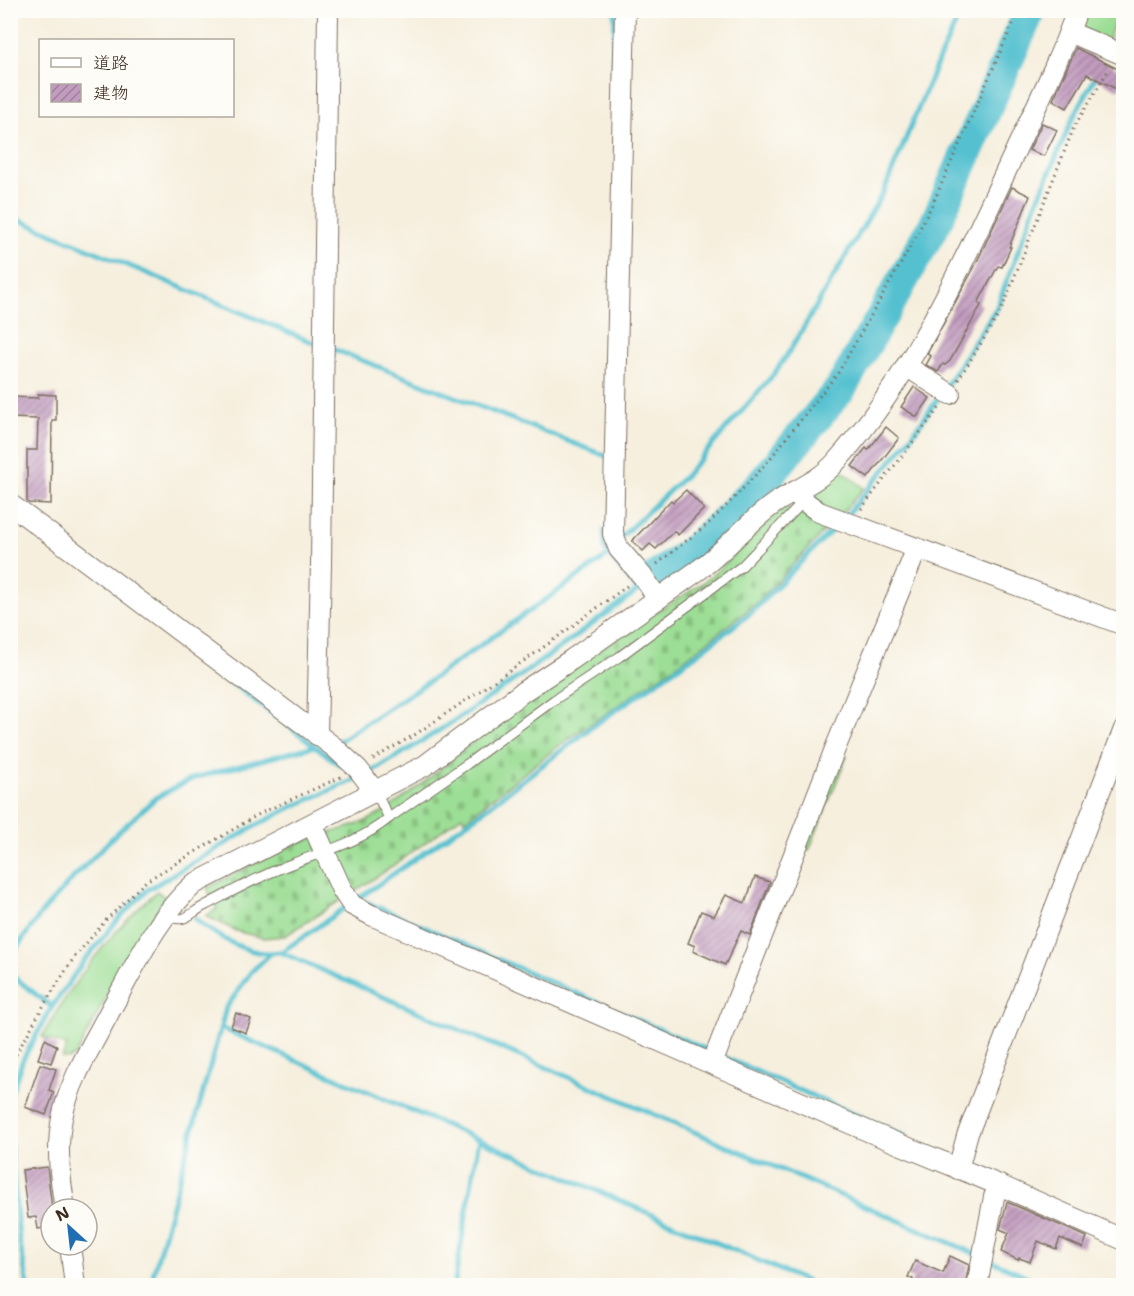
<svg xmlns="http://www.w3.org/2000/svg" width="1134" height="1296" font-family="'Shantell Sans','Klee One',sans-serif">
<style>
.grass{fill:#9cde95;stroke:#6c845a;stroke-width:1.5}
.cemetery{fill:url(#cemetery-stones);stroke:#6c845a;stroke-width:1.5}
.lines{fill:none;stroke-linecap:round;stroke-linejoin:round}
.stream{stroke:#55c1d0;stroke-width:5}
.river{stroke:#55c1d0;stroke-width:32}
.building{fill:url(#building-hatch)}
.lane-casing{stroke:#7c6f61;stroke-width:11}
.street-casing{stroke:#7c6f61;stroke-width:22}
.path{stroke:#7c6f61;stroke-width:3;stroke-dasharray:1.5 4.5;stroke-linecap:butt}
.lane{stroke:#fff;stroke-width:9}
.street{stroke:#fff;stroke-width:20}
</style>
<defs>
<pattern id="cemetery-stones" width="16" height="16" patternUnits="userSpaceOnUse" patternTransform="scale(1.5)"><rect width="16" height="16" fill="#9cde95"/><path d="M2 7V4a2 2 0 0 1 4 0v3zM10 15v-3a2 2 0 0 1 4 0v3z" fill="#87bf80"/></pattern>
<pattern id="building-hatch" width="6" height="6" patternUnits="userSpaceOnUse" patternTransform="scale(1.5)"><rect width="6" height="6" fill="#c29cbf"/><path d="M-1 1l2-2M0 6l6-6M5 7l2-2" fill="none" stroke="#9f7f9b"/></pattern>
</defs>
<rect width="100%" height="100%" fill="#fdfcf7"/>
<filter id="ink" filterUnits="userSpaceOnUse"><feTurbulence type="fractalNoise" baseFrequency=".0167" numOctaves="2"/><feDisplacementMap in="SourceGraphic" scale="12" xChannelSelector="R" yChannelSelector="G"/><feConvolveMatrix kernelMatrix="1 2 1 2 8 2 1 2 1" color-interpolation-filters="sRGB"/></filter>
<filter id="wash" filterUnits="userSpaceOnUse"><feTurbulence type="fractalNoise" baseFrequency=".008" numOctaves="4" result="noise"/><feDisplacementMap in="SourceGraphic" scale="24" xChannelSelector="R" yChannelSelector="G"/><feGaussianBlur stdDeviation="1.35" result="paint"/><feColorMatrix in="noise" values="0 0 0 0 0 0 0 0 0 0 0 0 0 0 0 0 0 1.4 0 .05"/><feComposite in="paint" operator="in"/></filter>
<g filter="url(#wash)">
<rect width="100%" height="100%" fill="#f6efde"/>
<g class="grass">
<polygon points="1087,11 1119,11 1107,42 1085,31 1082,27"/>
<polygon points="840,469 864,488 841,514 820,507 814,497"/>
<polygon points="836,752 847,756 809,850 800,846"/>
<path d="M157,891L165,897L127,958L76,1055L69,1059L62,1058L67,1046L42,1037C73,980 109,934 157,891Z"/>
</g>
<path class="cemetery" d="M786,506L796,513L805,508L831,524L756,604L681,662L560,745L465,820L462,816L383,873L285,936L263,938L236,931L206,916L217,909L207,888C238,872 269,855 301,842C326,832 354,829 378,815C427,785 467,743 514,710C555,681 596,652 637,624C660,609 684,596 706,580C735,558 757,529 786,506Z"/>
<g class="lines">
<g class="stream">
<polyline points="1112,44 1124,18"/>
<polyline points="613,93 615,10"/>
<polyline points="10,216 319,345"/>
<polyline points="328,347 606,456"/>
<polyline points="946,386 997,307 1036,204 1071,122 1097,74"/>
<polyline points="846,516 908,441 941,394"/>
<polyline points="604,531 605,550 638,591"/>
<polyline points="619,539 686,475 774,374 791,349 884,191 938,61 962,10"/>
<polyline points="162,630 339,764"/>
<polyline points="1118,726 1124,711"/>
<polyline points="339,741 431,680 609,555"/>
<path d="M367,774C464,719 555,652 645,585"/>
<polyline points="366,902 712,1052"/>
<path d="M195,919C219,937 252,960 283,951L475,817L596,724L693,657L752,612L839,523"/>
<polyline points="280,952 978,1255"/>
<polyline points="10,957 40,915 73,878 117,833 157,797 194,778 315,746"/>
<polyline points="10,974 52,1007"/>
<polyline points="221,1028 817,1286"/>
<polyline points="721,1056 905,1136"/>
<polyline points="10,1096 23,1059 52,1007 84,961 120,917 147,890 255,826 294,806 359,778"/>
<polyline points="10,1140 19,1239 28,1286"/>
<polyline points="987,1259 1049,1286"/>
<polyline points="150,1286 226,1008 251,972 270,954"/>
<polyline points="454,1286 479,1139"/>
</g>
<polyline class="river" points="653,579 696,548 730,516 764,481 841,388 936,222 1030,10"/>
</g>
<g id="blocks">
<g class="building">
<polygon points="1076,48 1124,72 1124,79 1118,90 1087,74 1067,108 1053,100"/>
<polygon points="1042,123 1057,130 1044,156 1029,150"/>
<polygon points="1012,187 1030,196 1009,247 1011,247 1002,267 998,266 978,303 981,305 950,361 945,365 943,364 938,372 926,365 931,356 927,354 974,268"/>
<polygon points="914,387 930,398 917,417 901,407"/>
<polygon points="38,394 56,395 56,420 52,420 51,504 29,503 27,501 27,450 37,450 38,419 10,418 10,397 38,398"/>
<polygon points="886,427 899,438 868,478 852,466 866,448 868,450"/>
<polygon points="686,490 704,509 678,535 674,531 656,549 650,544 643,551 632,541 671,500 673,502"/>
<polygon points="755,877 770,882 750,935 741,931 725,965 693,951 695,946 688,943 701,911 714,916 726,895 745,903"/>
<polygon points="236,1013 251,1019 246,1033 231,1027"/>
<polygon points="45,1039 57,1046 51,1063 38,1059"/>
<polygon points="40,1064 56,1069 49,1090 54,1092 46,1115 25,1107"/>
<polygon points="47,1167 52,1209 51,1227 38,1229 36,1217 28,1218 22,1170"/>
<polygon points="1007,1202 1087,1237 1083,1248 1060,1238 1056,1249 1038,1241 1030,1262 1019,1258 1018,1260 1001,1252 1009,1233 1000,1229"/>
<polygon points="950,1256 969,1265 965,1286 910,1286 913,1279 908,1277 915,1261 943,1273"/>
</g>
</g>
</g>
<g filter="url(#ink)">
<use href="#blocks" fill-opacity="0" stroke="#7c6f61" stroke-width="1.5"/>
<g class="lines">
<defs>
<g id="lane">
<polyline points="389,818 467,764 554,700 619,657 742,566 804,501"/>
<path d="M166,914C185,926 189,913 206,905C235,890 263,874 294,863C328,850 360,842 389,818L376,793"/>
</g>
<g id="street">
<polyline points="625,10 613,534 619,549 644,578 658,599"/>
<polyline points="1069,32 1124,55"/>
<polyline points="906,366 950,394"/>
<polyline points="793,493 819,512 1124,625"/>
<polyline points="10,504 334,747 358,769 376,793"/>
<polyline points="317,735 321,564 328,10"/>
<polyline points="312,824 342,890 352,905 371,915 712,1064 870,1132 999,1185 1124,1240"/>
<polyline points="712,1064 835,749 917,548"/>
<polyline points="958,1169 967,1136 1124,729"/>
<path d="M65,1209C60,1178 56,1149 62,1118C70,1079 93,1044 111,1009C136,965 156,918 194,884L424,766L524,691L571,660L700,569C727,549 748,522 775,503C795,490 819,481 835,463C912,377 959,272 1007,169C1031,116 1058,65 1077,10"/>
<polyline points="70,1245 75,1286"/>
<polyline points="977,1286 994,1197 999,1185"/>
</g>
</defs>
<use href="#lane" class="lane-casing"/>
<use href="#street" class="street-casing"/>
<g class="path">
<polyline points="958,380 1001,311 1074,127 1109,69"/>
<polyline points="861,509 939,408"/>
<polyline points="657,564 709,523 734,498 765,465 838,373 912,244 933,203 1019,10"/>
<polyline points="373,759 416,734 537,652 627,586"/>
<polyline points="10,1065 44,1005 73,959 106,920 146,881 261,813 341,777"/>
<polyline points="10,1227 18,1286"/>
</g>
<use href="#lane" class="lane"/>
<use href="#street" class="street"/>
</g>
</g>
<rect width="1134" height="1296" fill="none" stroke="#fdfcf7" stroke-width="36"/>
<rect x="39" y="39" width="195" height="78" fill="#fdfcf7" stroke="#afa8a0" stroke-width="1.5"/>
<rect x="51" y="58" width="30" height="9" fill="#ffffff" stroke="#afa8a0" stroke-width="1.5"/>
<text x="93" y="69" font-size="18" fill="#3b2a1e">道路</text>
<rect x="51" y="84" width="30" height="18" fill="url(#building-hatch)" stroke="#afa8a0" stroke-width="1.5"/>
<text x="93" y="99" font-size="18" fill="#3b2a1e">建物</text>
<g transform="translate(69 1227) rotate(333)"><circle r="28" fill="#fdfcf7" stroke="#afa8a0" stroke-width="1.5"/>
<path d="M0-4.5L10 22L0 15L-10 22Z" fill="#1f6fb2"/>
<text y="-9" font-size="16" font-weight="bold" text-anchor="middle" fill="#3b2a1e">N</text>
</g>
</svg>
